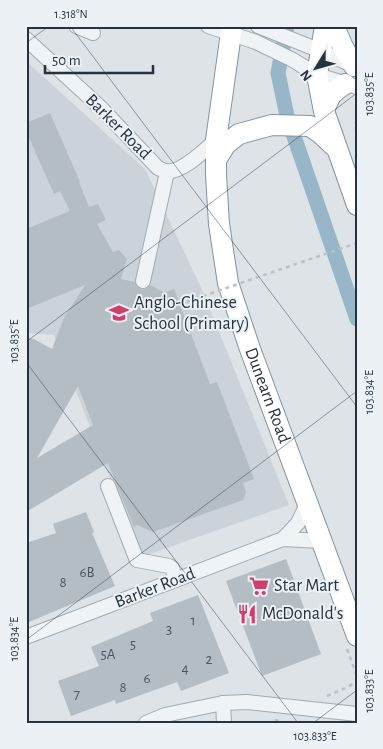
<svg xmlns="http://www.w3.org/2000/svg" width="383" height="749" font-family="'Alegreya Sans',sans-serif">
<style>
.built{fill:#cbd2d9}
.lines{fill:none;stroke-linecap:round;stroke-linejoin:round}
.canal{stroke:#97b7c8;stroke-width:15}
.building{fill:#b4bdc4;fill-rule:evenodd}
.minor-casing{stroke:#a2abb1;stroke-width:16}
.highway-casing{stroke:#84939e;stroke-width:22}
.path{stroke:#bbc1c5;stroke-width:2.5;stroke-dasharray:4 4;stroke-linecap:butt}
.minor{stroke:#eff3f5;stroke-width:14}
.highway{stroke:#fff;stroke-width:20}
.path-bridge{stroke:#bbc1c5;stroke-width:2.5;stroke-dasharray:4 4;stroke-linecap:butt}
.ticks{fill:none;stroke:#26333e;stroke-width:1;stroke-opacity:0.45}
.labels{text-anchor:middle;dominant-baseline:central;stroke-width:4;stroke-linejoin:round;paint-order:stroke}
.number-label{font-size:15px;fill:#4a5660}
.street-label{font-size:18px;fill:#26333e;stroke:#ecf1f5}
.poi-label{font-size:18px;fill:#26333e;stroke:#ecf1f5;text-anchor:start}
.neatline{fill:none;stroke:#26333e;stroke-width:2}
.ticks-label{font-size:12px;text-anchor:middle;fill:#26333e}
</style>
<rect width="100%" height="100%" fill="#dde3e7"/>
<polygon class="built" points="26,61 145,169 203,292 289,505 141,557 54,335 26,333"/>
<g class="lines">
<polyline class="canal" points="287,26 278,73 287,116 357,319"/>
</g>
<g class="building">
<path d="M50,113L80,182H79L89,207L98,204L106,220L97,224L113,252L119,250L127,259L121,279L135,282L137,287L142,290L146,289L150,285L165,293L174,289L210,384L217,382L254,479L243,483L246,492L243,500L153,532L137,525L134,527L108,463L26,512V338L34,339L52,349L64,318L85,285L26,309V229L70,211L60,191L54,194L26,131V123ZM78,386L93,425L37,458Z"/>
<polygon points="86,512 94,532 92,533 115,586 29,622 26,616 26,543 56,533 53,524"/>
<polygon points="286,559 321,654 262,676 226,581"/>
<polygon points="198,595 229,673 181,691 177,682 116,704 115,700 71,716 58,681 99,666 91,647 153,621 150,613"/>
</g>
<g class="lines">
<defs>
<g id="minor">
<polyline points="76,26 93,33"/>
<polyline points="208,26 256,42 293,60 317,75 357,87"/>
<polyline points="258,26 321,51 354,66"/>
<path d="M26,39L102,109L158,168C161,169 163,171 166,171C181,174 205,150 216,140"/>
<polyline points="143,281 167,172"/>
<polyline points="108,486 136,558 137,560 169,566 172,568 176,580"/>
<polyline points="283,539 298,523 307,504"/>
<polyline points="26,637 283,539 321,541"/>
<polyline points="223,703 224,723"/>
<polyline points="146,723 165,715 223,703 247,702 357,714"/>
</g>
<g id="highway">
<path id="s1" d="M232,26L216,140V175L219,224L228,283L250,349L357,636"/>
<polyline points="325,26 317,75 324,111 357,205"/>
<polyline points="334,26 343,47 354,66"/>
<path d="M324,111C330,95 331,93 345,84"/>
<polyline points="216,160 226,144 239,134 272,125 310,126 320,133 335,147"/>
</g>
</defs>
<use href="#minor" class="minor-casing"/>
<use href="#highway" class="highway-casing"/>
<g class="path">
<polyline points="357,120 355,124 357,134"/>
<polyline points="347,649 357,676"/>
<polyline points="327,696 348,687 357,681"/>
<polyline points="275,720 287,723"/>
</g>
<use href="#minor" class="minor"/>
<use href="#highway" class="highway"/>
<polyline class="path-bridge" points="180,304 357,243"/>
</g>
<path class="ticks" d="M70,26L357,407M26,43L49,26M26,342L357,93M26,362L298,723M26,640L357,391M313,723L357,690"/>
<defs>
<symbol id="school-bare" viewBox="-9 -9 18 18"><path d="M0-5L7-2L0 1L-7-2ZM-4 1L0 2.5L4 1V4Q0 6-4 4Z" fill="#cf3f6e" stroke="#ecf1f5" stroke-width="2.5" paint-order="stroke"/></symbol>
<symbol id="supermarket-bare" viewBox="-9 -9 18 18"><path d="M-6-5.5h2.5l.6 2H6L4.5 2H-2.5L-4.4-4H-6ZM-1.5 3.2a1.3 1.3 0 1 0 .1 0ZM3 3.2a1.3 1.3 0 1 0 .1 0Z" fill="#cf3f6e" stroke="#ecf1f5" stroke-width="2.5" paint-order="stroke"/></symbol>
<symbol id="restaurant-bare" viewBox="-9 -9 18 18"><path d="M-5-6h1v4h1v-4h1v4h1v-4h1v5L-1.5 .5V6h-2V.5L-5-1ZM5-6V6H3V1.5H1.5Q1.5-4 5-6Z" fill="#cf3f6e" stroke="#ecf1f5" stroke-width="2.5" paint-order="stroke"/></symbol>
</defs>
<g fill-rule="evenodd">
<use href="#school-bare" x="105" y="299" width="28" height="28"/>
<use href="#supermarket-bare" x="245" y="572" width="28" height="28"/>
<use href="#restaurant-bare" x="233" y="600" width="28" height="28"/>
</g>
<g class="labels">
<g class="number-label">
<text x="87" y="572">6B</text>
<text x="63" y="582">8</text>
<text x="193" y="620">1</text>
<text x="169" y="629">3</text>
<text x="133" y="644">5</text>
<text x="108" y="654">5A</text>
<text x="209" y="659">2</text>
<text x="185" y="668">4</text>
<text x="147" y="678">6</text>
<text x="123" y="687">8</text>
<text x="77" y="694">7</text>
</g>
<g class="street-label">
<text transform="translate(118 127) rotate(45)">Barker Road</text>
<text stroke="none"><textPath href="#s1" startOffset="378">Dunearn Road</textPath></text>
<text transform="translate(155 588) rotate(-21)">Barker Road</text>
</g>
<g class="poi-label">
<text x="134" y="303">Anglo-Chinese<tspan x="134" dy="21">School (Primary)</tspan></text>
<text x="274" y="586">Star Mart</text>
<text x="262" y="614">McDonald's</text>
</g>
</g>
<rect width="383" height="749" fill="none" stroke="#ecf1f5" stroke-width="55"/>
<g transform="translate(316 68) rotate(233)" stroke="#ecf1f5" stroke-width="4" paint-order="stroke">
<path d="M0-4L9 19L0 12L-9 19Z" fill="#26333e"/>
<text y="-8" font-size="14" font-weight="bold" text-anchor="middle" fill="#26333e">N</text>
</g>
<path d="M45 65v8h108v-8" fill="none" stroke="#26333e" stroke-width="2.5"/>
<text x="52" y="65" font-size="15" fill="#26333e" stroke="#ecf1f5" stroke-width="4" paint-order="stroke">50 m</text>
<rect x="28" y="28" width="328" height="694" class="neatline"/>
<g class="ticks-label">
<text x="71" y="18">1.318°N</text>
<text transform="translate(369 94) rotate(-90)" y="4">103.835°E</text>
<text transform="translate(14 341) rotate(-90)" y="4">103.835°E</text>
<text transform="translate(369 392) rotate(-90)" y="4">103.834°E</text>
<text transform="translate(14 639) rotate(-90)" y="4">103.834°E</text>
<text transform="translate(369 691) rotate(-90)" y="4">103.833°E</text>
<text x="315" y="740">103.833°E</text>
</g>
</svg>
